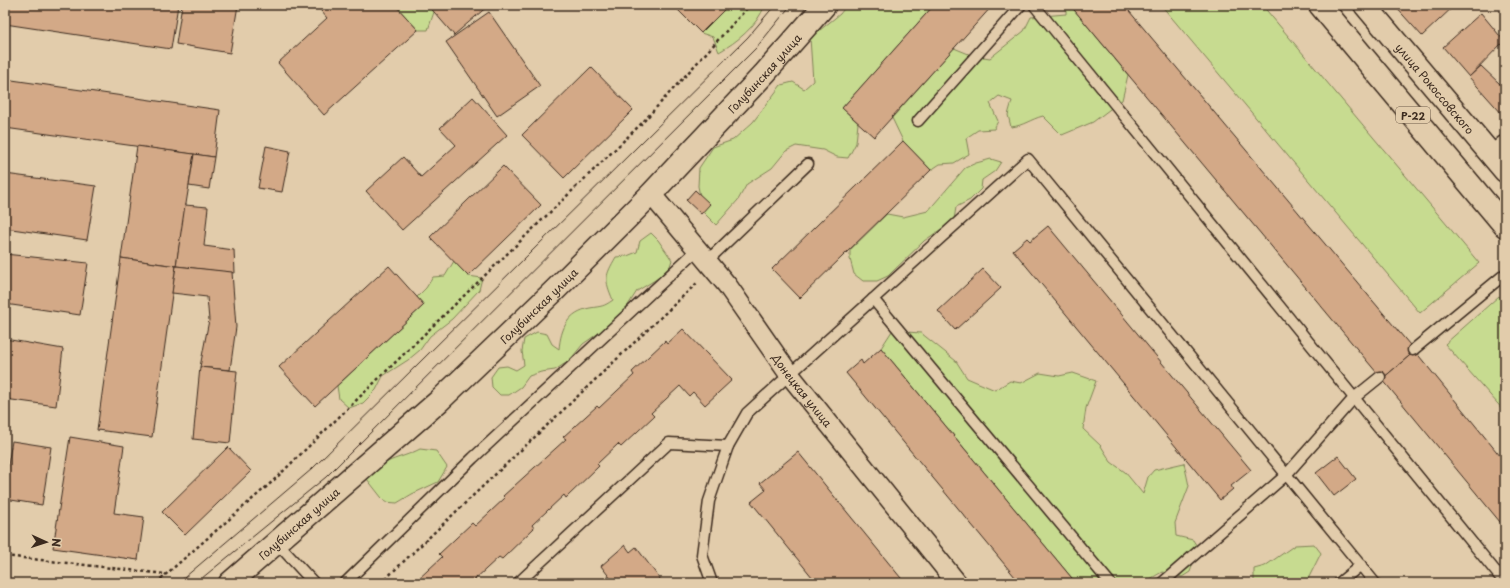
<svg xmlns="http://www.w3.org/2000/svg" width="1510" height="588" font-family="'Playpen Sans',sans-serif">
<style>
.green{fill:#c7db90;stroke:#818257}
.building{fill:#d3a987;stroke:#3b2a1e}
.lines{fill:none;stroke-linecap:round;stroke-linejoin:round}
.lane-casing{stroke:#3b2a1e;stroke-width:13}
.street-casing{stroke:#3b2a1e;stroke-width:22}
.secondary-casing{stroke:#3b2a1e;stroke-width:25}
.highway-casing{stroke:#3b2a1e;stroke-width:25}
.path{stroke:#3b2a1e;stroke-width:2.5;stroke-dasharray:3 3;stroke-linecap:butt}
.lane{stroke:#e2ccab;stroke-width:10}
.street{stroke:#e2ccab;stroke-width:19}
.secondary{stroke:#e2ccab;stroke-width:22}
.highway{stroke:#e2ccab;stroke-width:22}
.tram{stroke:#3b2a1e;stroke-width:1}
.labels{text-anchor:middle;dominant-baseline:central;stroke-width:3.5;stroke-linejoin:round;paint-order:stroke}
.shield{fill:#e2ccab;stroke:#6d5b48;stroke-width:1}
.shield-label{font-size:10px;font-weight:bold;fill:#3b2a1e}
.street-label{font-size:11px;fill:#3b2a1e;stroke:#e2ccab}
</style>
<rect width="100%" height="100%" fill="#e2ccab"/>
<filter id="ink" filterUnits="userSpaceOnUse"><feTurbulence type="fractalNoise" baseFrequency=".025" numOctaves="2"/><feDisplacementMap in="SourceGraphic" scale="8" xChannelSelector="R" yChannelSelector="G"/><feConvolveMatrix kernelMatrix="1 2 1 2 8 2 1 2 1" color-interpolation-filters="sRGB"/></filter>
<g filter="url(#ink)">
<g class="green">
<polygon points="395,5 428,5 434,12 428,30 418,30"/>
<path d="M729,5H765C757,26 737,42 719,52L713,37L701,33Z"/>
<polygon points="847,5 934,5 842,108 858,123 856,143 848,158 837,157 823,150 796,146 786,151 772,168 747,184 738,200 716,225 703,212 698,186 699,168 713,147 733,140 753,122 781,85 793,82 804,89 813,81 810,38 840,14"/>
<path d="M1066,5H1070L1128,75L1122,100L1093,122L1062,135L1043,116C1031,119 1023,126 1011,127L1008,115L1012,101L999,96L990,103L998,121L994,129L978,130L966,138L969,154L954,163L940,164L931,170L903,141L892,118L954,48L971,55L990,58L1024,31L1031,17L1066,14Z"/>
<polygon points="1161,5 1262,5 1479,263 1420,313"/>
<polygon points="991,159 1001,162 995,171 982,180 981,189 970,200 956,207 954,220 924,241 888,276 877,281 863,281 854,274 850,259 850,250 887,214 903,217 928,211 965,168 976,163"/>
<path d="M651,233L658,240L672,260L670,266L660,277L637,291L620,318L583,344L569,361L555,370L541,372L529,376L521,387L509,395H500L492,387L491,377L498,367L507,366L516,370L524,365L522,351L524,339L537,332L547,334L552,344L559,349C561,328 568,312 590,308C602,306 603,307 613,300C604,279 605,276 616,257L627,256L637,252L640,241Z"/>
<polygon points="454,261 468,276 482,278 479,290 452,319 430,336 420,350 408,360 383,376 376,390 363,403 349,408 339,399 337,386 424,305 417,297 426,288 433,277 445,276"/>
<polygon points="1499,296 1505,303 1505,412 1445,344"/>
<polygon points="892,331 921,333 956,361 967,378 995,390 1010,381 1021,383 1040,373 1059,376 1073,373 1096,381 1086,408 1083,429 1101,446 1111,462 1125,472 1143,494 1148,477 1154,470 1184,463 1189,486 1175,523 1176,536 1193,540 1198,548 1190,572 1182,577 1162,572 1143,583 1076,583 881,348"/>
<path d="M420,449L436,451L447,467L438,482L412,494L397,503L385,502L367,479C382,458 399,460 420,449Z"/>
<polygon points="1314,544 1321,553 1306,583 1254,583 1254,569 1265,566 1295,545"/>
</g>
<g class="building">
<polygon points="5,5 178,5 171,49 5,24"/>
<polygon points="182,5 238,5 230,53 176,44"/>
<polygon points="316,5 395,5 418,30 324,115 278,63 327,18"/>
<polygon points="428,5 489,5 454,35"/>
<polygon points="683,5 729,5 701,33 678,10"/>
<polygon points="934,5 993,5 874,137 842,108"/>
<polygon points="1070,5 1124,5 1415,351 1382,379"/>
<polygon points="1394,5 1455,5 1422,36"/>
<polygon points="489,12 540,86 497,116 446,42"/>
<polygon points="1481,13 1504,41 1469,77 1443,47"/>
<polygon points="1481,66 1500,84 1505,80 1505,113 1503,115 1469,77"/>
<polygon points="591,67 633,110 564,178 522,135"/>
<polygon points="5,79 220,110 214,157 5,128"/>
<polygon points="473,97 507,135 402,230 366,191 403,157 421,177 456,145 440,128"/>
<polygon points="903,141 931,170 800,298 772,269"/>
<polygon points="137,146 194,154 176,266 121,258"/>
<polygon points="266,146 290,151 282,192 258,188"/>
<polygon points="194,154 214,157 209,189 189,186"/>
<polygon points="503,166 541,205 468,276 430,237"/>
<polygon points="5,174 96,186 87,240 5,228"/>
<polygon points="695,190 710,204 701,214 686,200"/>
<polygon points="185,205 208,207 204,246 234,250 235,273 176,266"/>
<polygon points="1048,226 1251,470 1231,486 1233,489 1220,500 1013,250 1027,238 1030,241"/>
<polygon points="5,254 88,263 80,315 5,304"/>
<polygon points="121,258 176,266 152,437 97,430"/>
<polygon points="176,266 232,272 236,327 230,370 200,367 209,320 207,297 172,293"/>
<polygon points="389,266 424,305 315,406 279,367"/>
<polygon points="983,269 1001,288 955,330 938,311"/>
<polygon points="683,329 732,380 705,405 693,392 689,396 680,386 651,413 654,416 621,447 618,444 597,464 599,466 566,498 564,495 532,525 534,528 502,559 499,557 473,581 474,583 414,583 442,557 439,554 472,523 475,526 505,498 503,496 566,439 563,437 597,406 599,408 634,375 632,372 665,341 667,344"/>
<polygon points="5,339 63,349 56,406 5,399"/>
<polygon points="881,348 1076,583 1020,583 846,373 861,360 863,364"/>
<polygon points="1415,351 1505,462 1505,528 1382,379"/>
<polygon points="200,367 237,371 230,443 193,439"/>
<polygon points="70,437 124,446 114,513 144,517 138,560 53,548"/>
<polygon points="12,441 51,447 42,505 5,499 5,483"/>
<polygon points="228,447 251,471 185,535 162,512"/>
<polygon points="798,452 905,583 817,583 751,502 766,490 760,483"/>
<polygon points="1338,456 1356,479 1334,496 1316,473"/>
<polygon points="625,545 630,552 636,547 663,583 614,583 601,566"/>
</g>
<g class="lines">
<defs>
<g id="lane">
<polyline points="1034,5 1505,583"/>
<polyline points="918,121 1021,5"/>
<polyline points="707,261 808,164"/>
<polyline points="873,299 1110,583"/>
<polyline points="1413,350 1505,274"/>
<polyline points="277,543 314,583"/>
<polyline points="345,583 473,458 697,250"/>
<polyline points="518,583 669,443 728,446 747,413 1028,159 1375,583"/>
<polyline points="712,583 702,555 709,501 728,446"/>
<polyline points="1162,583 1286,475 1354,398 1380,377"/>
<polyline points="1339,583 1361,565"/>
</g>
<g id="street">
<polyline points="1492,156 1505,145"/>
<path id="s1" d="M651,194L727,285L789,374L957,583"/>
</g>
<g id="secondary">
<path id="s2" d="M230,583L439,401L555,290L651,194L765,73L825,5"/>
</g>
<g id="highway">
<polyline points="1320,5 1505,226"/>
<path id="s3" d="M1365,5L1505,171"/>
</g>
</defs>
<use href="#lane" class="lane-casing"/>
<use href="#street" class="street-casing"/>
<use href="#secondary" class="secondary-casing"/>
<use href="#highway" class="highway-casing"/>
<g class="path">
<polyline points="5,556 165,574"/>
<polyline points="156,583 272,482 642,123 750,5"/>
<polyline points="381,583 698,282"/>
</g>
<use href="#lane" class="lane"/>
<use href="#street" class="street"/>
<use href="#secondary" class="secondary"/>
<use href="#highway" class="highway"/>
<g class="tram">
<polyline points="178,583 312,469 748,37 775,5"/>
<polyline points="196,583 326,477 756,48 791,5"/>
</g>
</g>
</g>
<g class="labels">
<rect class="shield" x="1396" y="107" width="34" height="16" rx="3"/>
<g class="shield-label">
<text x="1413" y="115">Р-22</text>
</g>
<g class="street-label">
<text stroke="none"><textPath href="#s2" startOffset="739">Голубинская улица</textPath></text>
<text stroke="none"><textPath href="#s3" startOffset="109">улица Рокоссовского</textPath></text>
<text stroke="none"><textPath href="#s2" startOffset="415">Голубинская улица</textPath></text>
<text stroke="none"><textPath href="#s1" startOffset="248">Донецкая улица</textPath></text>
<text stroke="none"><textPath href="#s2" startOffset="91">Голубинская улица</textPath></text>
</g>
</g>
<rect width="1510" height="588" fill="none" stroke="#e2ccab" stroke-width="20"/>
<rect x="10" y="10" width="1490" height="568" fill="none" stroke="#3b2a1e" stroke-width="1.5" filter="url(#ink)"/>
<g transform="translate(46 542) rotate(93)" stroke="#e2ccab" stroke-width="3" paint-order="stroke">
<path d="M0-3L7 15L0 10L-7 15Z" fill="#3b2a1e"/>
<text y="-6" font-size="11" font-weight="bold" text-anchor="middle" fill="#3b2a1e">N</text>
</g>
</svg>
